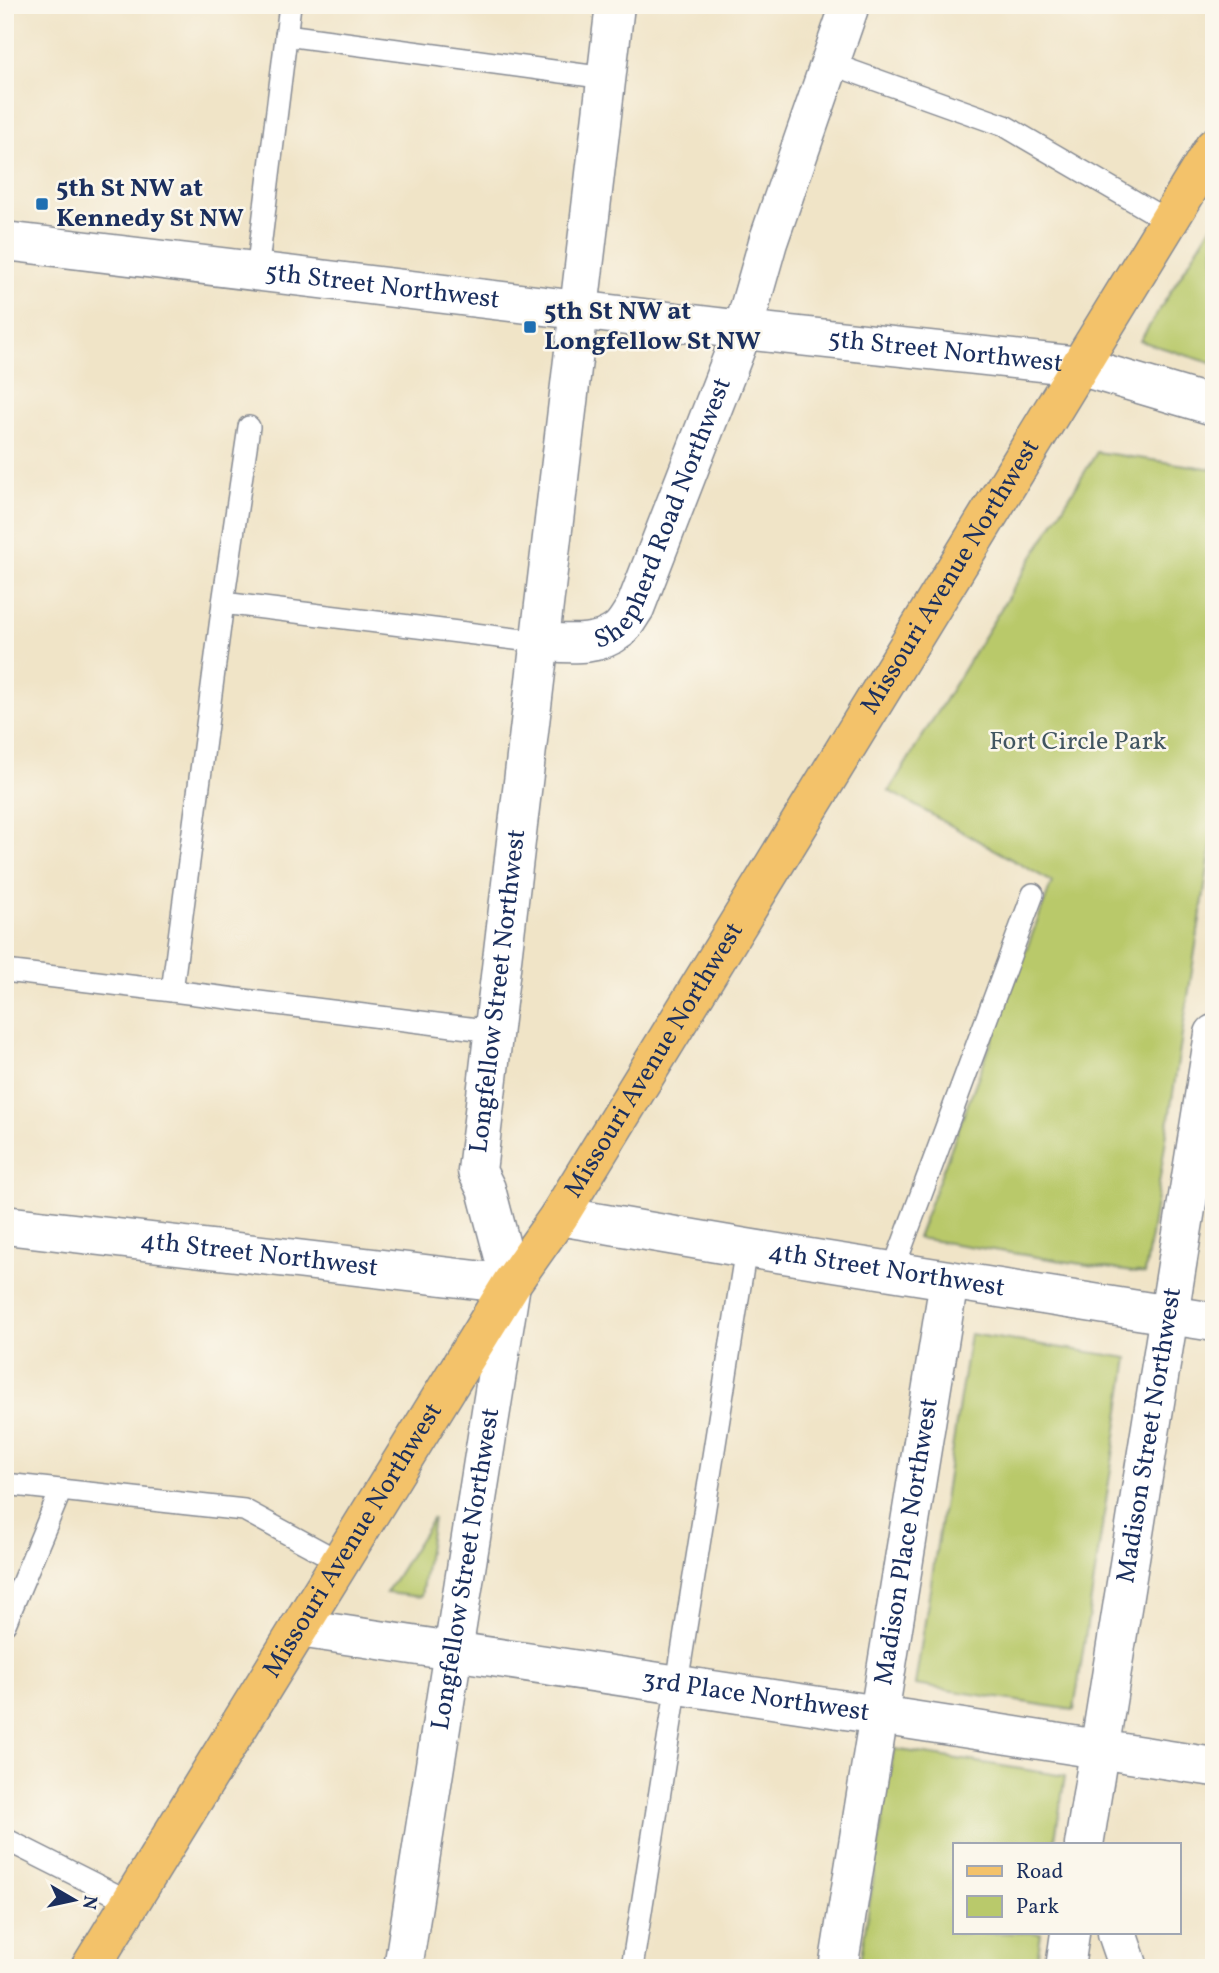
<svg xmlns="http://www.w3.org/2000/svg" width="1219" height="1973" font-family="Vollkorn,serif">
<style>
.green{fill:#b9c96b;stroke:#6a7c64;stroke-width:2}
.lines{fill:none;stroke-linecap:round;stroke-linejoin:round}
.service-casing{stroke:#868a92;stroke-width:24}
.minor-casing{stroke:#868a92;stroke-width:41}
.tertiary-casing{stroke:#868a92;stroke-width:41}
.primary-casing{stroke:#868a92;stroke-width:41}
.service{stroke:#fff;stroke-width:21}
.minor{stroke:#fff;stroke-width:38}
.tertiary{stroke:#fff;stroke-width:38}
.primary{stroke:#f3c26a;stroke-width:38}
.poi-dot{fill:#1f6fb2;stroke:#fbf7ec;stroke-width:2.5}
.labels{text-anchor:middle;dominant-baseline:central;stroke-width:5;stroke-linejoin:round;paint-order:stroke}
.poi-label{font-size:26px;font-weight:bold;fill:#1b2f5e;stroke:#fbf7ec;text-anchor:start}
.street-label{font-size:26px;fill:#1b2f5e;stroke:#fbf7ec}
.park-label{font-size:26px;fill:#425661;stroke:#fbf7ec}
</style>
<rect width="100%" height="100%" fill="#fbf7ec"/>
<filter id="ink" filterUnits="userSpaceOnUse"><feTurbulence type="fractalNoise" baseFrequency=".0143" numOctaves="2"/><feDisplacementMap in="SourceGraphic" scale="14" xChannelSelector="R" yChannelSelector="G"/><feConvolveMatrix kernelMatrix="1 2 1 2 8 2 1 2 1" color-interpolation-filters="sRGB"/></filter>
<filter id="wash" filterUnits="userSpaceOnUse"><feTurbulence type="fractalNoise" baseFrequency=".00686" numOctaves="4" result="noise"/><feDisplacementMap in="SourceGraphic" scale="28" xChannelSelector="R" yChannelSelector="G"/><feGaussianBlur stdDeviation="1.57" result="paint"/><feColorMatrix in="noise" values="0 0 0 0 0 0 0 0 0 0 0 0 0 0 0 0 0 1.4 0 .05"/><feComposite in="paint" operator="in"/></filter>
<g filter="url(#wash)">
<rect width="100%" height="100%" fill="#f0e4c7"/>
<g class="green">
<polygon points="1214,222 1214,364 1140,341"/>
<polygon points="1097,452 1214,469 1214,829 1145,1274 917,1238 1052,882 889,791"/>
<polygon points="970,1334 1128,1358 1074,1710 915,1685"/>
<polygon points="433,1518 421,1597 386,1593"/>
<polygon points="894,1749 1065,1776 1054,1845 955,1845 955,1933 1041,1933 1036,1968 859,1968"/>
</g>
</g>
<g filter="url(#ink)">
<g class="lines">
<defs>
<g id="service">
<polyline points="286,35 606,78"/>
<polyline points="829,63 1005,126 1168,221"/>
<polyline points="257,272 290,5"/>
<polyline points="223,603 249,427"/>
<polyline points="5,971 172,991 223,603 539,642"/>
<polyline points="172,991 493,1031"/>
<polyline points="893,1270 1033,894"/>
<polyline points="5,1484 244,1510 340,1562"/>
<polyline points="5,1624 61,1490"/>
<polyline points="5,1839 130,1902"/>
<polyline points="632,1968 746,1248"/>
</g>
<g id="minor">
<path id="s1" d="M539,642C566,643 597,648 619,630C626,624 630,615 635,608L743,330L768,242L850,5"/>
<path id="s2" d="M559,1216L746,1248L1214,1322"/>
<path id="s3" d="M5,1225L511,1284"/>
<path id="s4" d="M299,1628L879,1715L1214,1767"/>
<path id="s5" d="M1084,1845L1214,1034"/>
<polyline points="1117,1933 1129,1968"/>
<path id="s6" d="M403,1968L511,1284L486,1189L477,1171L615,5"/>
<path id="s7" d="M838,1968L949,1281"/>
<polyline points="1065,1968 1070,1933"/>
</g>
<g id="tertiary">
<path id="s8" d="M5,241L743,330L1079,366L1214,406"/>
</g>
<g id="primary">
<path id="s9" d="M90,1968L511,1284L559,1216L1214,147"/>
</g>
</defs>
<use href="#service" class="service-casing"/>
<use href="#minor" class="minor-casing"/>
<use href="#tertiary" class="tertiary-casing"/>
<use href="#primary" class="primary-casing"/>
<use href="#service" class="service"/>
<use href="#minor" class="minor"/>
<use href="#tertiary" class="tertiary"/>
<use href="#primary" class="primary"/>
</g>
</g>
<g class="poi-dot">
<rect x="35" y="197" width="14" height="14" rx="3.5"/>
<rect x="523" y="320" width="14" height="14" rx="3.5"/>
</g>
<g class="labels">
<g class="poi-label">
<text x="56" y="189">5th St NW at<tspan x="56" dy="30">Kennedy St NW</tspan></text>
<text x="544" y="312">5th St NW at<tspan x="544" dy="30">Longfellow St NW</tspan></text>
</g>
<g class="street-label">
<text stroke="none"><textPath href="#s8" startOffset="380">5th Street Northwest</textPath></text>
<text stroke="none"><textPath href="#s8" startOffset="947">5th Street Northwest</textPath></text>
<text stroke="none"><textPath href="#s1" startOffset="206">Shepherd Road Northwest</textPath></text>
<text stroke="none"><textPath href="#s9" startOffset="1636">Missouri Avenue Northwest</textPath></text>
<text stroke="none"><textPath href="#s6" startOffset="992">Longfellow Street Northwest</textPath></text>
<text stroke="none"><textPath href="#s9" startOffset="1069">Missouri Avenue Northwest</textPath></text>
<text stroke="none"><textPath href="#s3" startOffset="256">4th Street Northwest</textPath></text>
<text stroke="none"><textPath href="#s2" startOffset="332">4th Street Northwest</textPath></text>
<text stroke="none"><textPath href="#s5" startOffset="415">Madison Street Northwest</textPath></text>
<text stroke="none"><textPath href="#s9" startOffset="502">Missouri Avenue Northwest</textPath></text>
<text stroke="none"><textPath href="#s7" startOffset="432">Madison Place Northwest</textPath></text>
<text stroke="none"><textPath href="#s6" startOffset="404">Longfellow Street Northwest</textPath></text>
<text stroke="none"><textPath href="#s4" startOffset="462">3rd Place Northwest</textPath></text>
</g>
<g class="park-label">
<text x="1078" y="742">Fort Circle Park</text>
</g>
</g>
<rect width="1219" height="1973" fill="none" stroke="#fbf7ec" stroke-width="28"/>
<rect x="953" y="1843" width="228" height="91" fill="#fbf7ec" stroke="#a1a7b3" stroke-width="2"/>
<rect x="967" y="1866" width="35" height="10" fill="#f3c26a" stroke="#a1a7b3" stroke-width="2"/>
<text x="1016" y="1878" font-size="21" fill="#1b2f5e">Road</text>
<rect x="967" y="1896" width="35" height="21" fill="#b9c96b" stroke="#a1a7b3" stroke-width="2"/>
<text x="1016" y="1913" font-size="21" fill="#1b2f5e">Park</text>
<g transform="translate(74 1900) rotate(99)" stroke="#fbf7ec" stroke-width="5" paint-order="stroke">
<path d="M0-5L12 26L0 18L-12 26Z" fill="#1b2f5e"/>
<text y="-10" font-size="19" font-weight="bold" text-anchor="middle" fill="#1b2f5e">N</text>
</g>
</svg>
